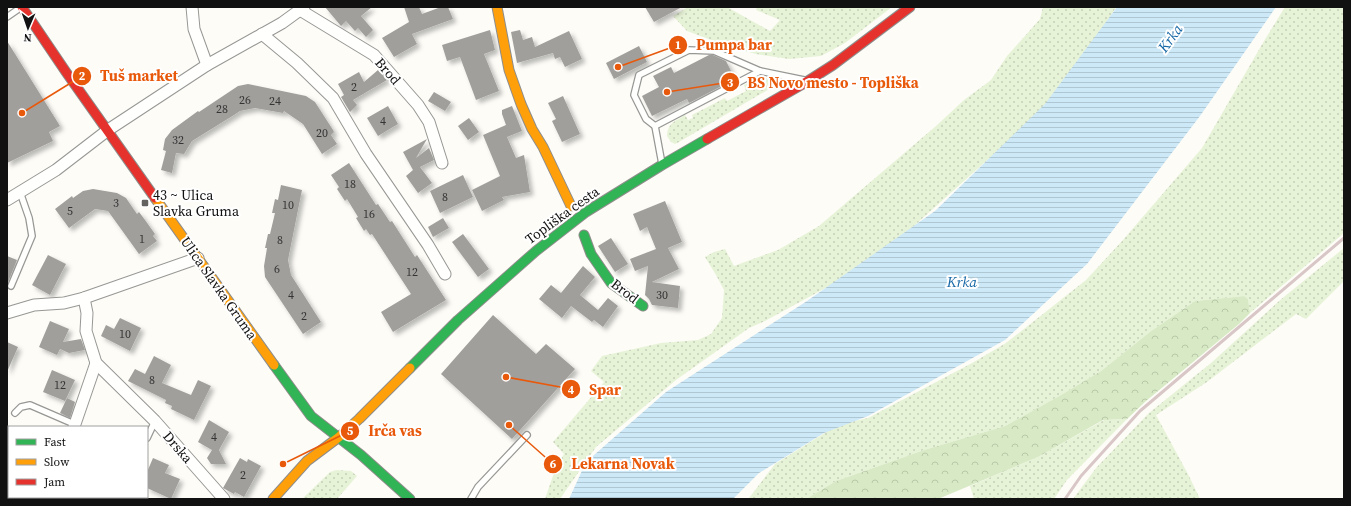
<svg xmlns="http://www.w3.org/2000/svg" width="1351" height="506" font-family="'Source Serif 4',serif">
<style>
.grass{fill:url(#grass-dots)}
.forest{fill:url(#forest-crowns)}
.water{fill:url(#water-rules)}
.building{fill:#a19f9c;filter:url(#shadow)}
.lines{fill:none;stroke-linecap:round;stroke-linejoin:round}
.lane-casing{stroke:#979795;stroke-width:8}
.street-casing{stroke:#979795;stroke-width:13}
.fast-casing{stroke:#8e8d8b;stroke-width:11}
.slow-casing{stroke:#8e8d8b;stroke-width:11}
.jam-casing{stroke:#8e8d8b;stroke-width:11}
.lane{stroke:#fffffe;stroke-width:5.5}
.street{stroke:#fffffe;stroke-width:11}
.fast{stroke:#30b455;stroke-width:9}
.slow{stroke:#ff9f0a;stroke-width:9}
.jam{stroke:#e5322d;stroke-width:9}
.rail{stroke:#d9c6c7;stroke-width:3}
.poi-dot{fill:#646362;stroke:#fff;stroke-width:1.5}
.labels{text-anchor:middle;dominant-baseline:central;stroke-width:4;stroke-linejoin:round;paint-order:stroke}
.number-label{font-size:12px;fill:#353434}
.street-label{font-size:14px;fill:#111;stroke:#fff}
.poi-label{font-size:14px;fill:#111;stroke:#fff;text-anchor:start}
.water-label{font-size:15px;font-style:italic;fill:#1768a6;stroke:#fff}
.leader{fill:none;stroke:#e8590c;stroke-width:1.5}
.callout-dot{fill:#e8590c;stroke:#fff;stroke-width:1.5}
.mark-label{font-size:12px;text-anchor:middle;font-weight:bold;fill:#fff}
.callout-label{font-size:15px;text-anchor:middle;font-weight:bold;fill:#e8590c;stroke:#fff;stroke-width:4;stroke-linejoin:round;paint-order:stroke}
</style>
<defs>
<pattern id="grass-dots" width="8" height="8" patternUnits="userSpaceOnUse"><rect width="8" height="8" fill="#e7f3d7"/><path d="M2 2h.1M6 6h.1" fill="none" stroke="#c5cfb8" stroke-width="1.8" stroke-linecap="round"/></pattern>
<pattern id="forest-crowns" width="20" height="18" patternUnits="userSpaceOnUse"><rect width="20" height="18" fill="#d8eac5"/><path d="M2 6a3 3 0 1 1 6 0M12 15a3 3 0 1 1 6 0" fill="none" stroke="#b8c8a8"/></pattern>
<pattern id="water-rules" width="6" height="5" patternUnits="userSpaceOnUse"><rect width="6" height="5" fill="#cde8f7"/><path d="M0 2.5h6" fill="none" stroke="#afc6d3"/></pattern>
<filter id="shadow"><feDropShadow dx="3.5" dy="3.5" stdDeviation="2" flood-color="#0004"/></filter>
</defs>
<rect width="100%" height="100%" fill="#fdfcf7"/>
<g class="grass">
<polygon points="688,7 727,7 770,31 780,20 756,10 757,7 892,7 845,43 821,56 789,59 756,54 730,47 687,31 673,16"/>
<polygon points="1043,7 1116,7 1099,36 1061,90 1022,129 875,261 765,321 749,328 676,380 596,447 560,499 545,499 556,467 564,454 553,442 604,382 591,371 602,356 661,343 698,340 711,334 722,318 724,290 716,275 705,257 714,252 725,249 734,266 778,250 819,226 936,126 964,100 991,80 1007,56 1040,19"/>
<polygon points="1285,7 1344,7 1344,233 1250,313 1248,299 1244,296 1195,301 1151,331 1101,371 1061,395 1005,426 924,450 836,481 806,499 746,499 749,498 775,464 828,431 850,422 868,418 974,362 1006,343 1086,280 1123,240 1202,148 1264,41"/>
<path d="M760,77L769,79L771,81V88L679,142L675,144L671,142L667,136C668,123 674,122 685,115L688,120L693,118L692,115L725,98L727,101L746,91L744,85Z"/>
<polygon points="1344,248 1344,281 1306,319 1296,314 1207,382 1156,415 1189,476 1200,499 1073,499 1096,468 1149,413 1211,363 1279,301"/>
<polygon points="1127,419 1067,480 1054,499 974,499 970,486 1038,457 1104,420"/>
<polygon points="337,470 351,471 357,476 337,499 302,499 330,472"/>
</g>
<polygon class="forest" points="1244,296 1248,299 1250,313 1239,324 1146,401 1127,419 1103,420 1038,457 938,499 806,499 836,481 924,450 1005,426 1061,395 1101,371 1151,331 1195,301"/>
<polygon class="water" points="1117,7 1276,7 1200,116 1087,264 1005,340 868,416 824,433 759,473 733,499 569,499 586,462 666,392 807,301 935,211 1045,104"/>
<g class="building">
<polygon points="325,7 372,7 361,16 373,30 366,37 358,28 355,31 346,21 341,26"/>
<polygon points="404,7 419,7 422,14 441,7 448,7 453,19 412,34 417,44 394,57 382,38 409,22"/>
<polygon points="645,7 682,7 654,22"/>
<polygon points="490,30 495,50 484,54 499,91 476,100 460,57 447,61 442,45"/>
<polygon points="520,30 523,40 532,37 535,47 569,31 582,59 565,67 560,57 555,59 553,53 517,63 511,32"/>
<polygon points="7,41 60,126 49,132 53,141 7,163"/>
<polygon points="639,46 647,62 614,79 606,63"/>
<polygon points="709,55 713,55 726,61 735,79 689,103 687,99 652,116 642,96 659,87 653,76 671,67 674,73"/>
<polygon points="378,70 387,80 353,100 357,105 350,112 341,97 344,95 338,84 359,72 364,82"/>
<polygon points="248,84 306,96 315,102 333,130 334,132 331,135 337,144 322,154 303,124 284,111 283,113 255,108 240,111 234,115 192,141 184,154 176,153 172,173 161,170 166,151 163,150 165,139 172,130 198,111 199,112 238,86"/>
<polygon points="434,92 451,102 445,111 428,101"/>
<polygon points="563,96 580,134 562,142 552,121 556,119 548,103"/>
<polygon points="388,106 398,124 378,136 367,118"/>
<polygon points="512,106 522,131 507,137 516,158 524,155 530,192 502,197 504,200 482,211 472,190 500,176 483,135 506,125 502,114 502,110"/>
<polygon points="469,118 479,132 468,140 458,126"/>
<polygon points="427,139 416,158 429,148 434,160 420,167 432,183 418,193 406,176 413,170 403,152"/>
<polygon points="349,163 376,205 378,204 390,222 392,221 415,257 417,255 446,300 393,332 381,312 411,294 372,234 370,235 366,229 364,231 356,218 358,217 347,199 345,201 337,189 339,187 331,175"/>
<polygon points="463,175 473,197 440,213 430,191"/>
<polygon points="281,185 302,190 288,260 291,275 321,322 303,334 265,277 264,266 267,248 265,248 268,234 270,234 275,213 272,213 275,199 278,200"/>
<polygon points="93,189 117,193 126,198 137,214 139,212 145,220 155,234 153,236 157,241 139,254 108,211 102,210 95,209 69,228 55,209 72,196 73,198 83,191"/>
<polygon points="665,201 682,242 668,248 679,269 652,282 680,286 678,308 652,305 649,299 645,295 648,266 635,271 630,259 656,249 647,227 640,231 633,214"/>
<polygon points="443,218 449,228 433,237 428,227"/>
<polygon points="463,234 489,269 478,277 452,242"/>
<polygon points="611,238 628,264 615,272 598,246"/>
<polygon points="48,255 66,264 50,295 32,285"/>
<polygon points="7,256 17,260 7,285"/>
<polygon points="583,266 595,277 580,295 598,310 608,298 618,306 603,327 594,320 592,322 571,306 562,318 539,299 551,285 561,293"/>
<polygon points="493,315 536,354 546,344 575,369 512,439 441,374"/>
<polygon points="120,318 141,328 130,351 101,336 106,325 114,329"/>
<polygon points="50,321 69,329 63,342 81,339 85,350 69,353 60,349 57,355 39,347"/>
<polygon points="7,342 18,347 7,372"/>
<polygon points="154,356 171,365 162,383 191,395 198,380 211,386 194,420 171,409 172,406 165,403 166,400 128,381 135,369 145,374"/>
<polygon points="52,370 75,380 65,401 43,392"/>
<polygon points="67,398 75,402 70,418 60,413"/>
<polygon points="209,420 229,432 219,450 226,464 211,464 207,458 212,450 198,442"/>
<polygon points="153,458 169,465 165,473 180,479 171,499 147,488 147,472"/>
<polygon points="240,458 247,462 248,459 261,466 244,497 235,492 234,494 223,488"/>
</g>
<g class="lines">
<defs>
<g id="lane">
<polyline points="7,17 20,8"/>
<polyline points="655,126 646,119 634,95 639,75 689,50 714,51 760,71"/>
<polyline points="662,164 655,126 760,71 804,80"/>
<polyline points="11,286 32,236 29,218 20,192"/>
<polyline points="15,413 21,407 30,405 74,424"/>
<polyline points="147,438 155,421"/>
<polyline points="471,499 478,487 527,435"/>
</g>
<g id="street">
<polyline points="192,7 194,29 207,65"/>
<polyline points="300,10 374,55 418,105 429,122 442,163"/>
<polyline points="262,34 297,63 333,98 366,154 428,245 445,274"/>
<polyline points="7,200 56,170 108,130 207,65 282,23 304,7"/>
<polyline points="84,298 87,313 86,331 96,363 155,421 224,499"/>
<polyline points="7,313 34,305 64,303 84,298 198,258"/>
<polyline points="74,427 96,363"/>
</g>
<g id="fast">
<polyline points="584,235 591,254 611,283 643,306"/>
<polyline points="274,365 311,416 361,455 410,499"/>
<polyline points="410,368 458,320 536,251 586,212 662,165 707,139"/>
</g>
<g id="slow">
<polyline points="497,7 509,70 521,104 532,129 543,147 571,206"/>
<polyline points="155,198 274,365"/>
<polyline points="273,499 307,461 339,437 359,419 410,368"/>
</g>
<g id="jam">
<polyline points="22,7 66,72 155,198"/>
<polyline points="707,139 808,81 833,65 910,7"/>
</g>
</defs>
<use href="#lane" class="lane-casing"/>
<use href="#street" class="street-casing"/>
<use href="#fast" class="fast-casing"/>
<use href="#slow" class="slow-casing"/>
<use href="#jam" class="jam-casing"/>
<use href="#lane" class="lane"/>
<use href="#street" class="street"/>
<use href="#fast" class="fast"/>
<use href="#slow" class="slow"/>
<use href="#jam" class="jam"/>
<polyline class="rail" points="1065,499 1081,476 1140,411 1344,238"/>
</g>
<rect class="poi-dot" x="141" y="199" width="8" height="8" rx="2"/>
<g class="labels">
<g class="number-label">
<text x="354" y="87">2</text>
<text x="245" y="100">26</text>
<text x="275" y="101">24</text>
<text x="222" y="109">28</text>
<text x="383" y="121">4</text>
<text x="322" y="133">20</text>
<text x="178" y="140">32</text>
<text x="350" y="184">18</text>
<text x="445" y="197">8</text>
<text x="116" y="203">3</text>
<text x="288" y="205">10</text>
<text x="70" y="211">5</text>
<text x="369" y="214">16</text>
<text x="142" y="239">1</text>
<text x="280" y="240">8</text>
<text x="277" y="269">6</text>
<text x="412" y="272">12</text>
<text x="291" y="295">4</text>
<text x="662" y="295">30</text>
<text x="304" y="316">2</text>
<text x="125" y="334">10</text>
<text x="152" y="380">8</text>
<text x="60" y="385">12</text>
<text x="214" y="437">4</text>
<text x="243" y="475">2</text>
</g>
<g class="street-label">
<text transform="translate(388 71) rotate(49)">Brod</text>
<text transform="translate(562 215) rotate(-36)">Topliška cesta</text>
<text transform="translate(219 288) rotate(55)">Ulica Slavka Gruma</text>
<text transform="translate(625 291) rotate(38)">Brod</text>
<text transform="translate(178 447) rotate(49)">Drska</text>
</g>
<g class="poi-label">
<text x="153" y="195">43 ~ Ulica<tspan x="153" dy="16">Slavka Gruma</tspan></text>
</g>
<g class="water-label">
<text transform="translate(1170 38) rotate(-54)">Krka</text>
<text x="962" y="281">Krka</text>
</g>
</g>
<path class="leader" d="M618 67L678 45M22 113L82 76M667 92L730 82M506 377L571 389M283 464L350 431M509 425L553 464"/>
<g class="callout-dot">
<circle cx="618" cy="67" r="4"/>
<circle cx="22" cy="113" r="4"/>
<circle cx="667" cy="92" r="4"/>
<circle cx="506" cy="377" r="4"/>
<circle cx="283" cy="464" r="4"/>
<circle cx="509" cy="425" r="4"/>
<circle cx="678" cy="45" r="10"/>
<circle cx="82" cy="76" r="10"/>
<circle cx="730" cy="82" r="10"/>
<circle cx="571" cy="389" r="10"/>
<circle cx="350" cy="431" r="10"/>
<circle cx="553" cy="464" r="10"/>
</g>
<g class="mark-label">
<text x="678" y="49">1</text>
<text x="82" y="80">2</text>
<text x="730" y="87">3</text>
<text x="571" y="394">4</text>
<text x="350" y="435">5</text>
<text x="553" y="468">6</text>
</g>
<g class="callout-label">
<text x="734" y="50">Pumpa bar</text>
<text x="139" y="81">Tuš market</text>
<text x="833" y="88">BS Novo mesto - Topliška</text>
<text x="605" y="395">Spar</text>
<text x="395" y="436">Irča vas</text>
<text x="623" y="469">Lekarna Novak</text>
</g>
<rect width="1351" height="506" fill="none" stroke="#111111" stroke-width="16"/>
<rect x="8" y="426" width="140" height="72" fill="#ffffff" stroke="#a0a0a0"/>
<rect x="16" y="439" width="20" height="6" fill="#30b455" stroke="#a0a0a0"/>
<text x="44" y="446" font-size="12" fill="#111111">Fast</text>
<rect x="16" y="459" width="20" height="6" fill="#ff9f0a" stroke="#a0a0a0"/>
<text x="44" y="466" font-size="12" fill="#111111">Slow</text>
<rect x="16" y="479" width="20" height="6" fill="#e5322d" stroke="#a0a0a0"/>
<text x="44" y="486" font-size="12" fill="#111111">Jam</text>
<g transform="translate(28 28) rotate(182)" stroke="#ffffff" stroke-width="3" paint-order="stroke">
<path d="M0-3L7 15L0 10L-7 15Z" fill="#111111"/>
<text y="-6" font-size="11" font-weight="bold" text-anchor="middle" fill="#111111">N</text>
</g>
</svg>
